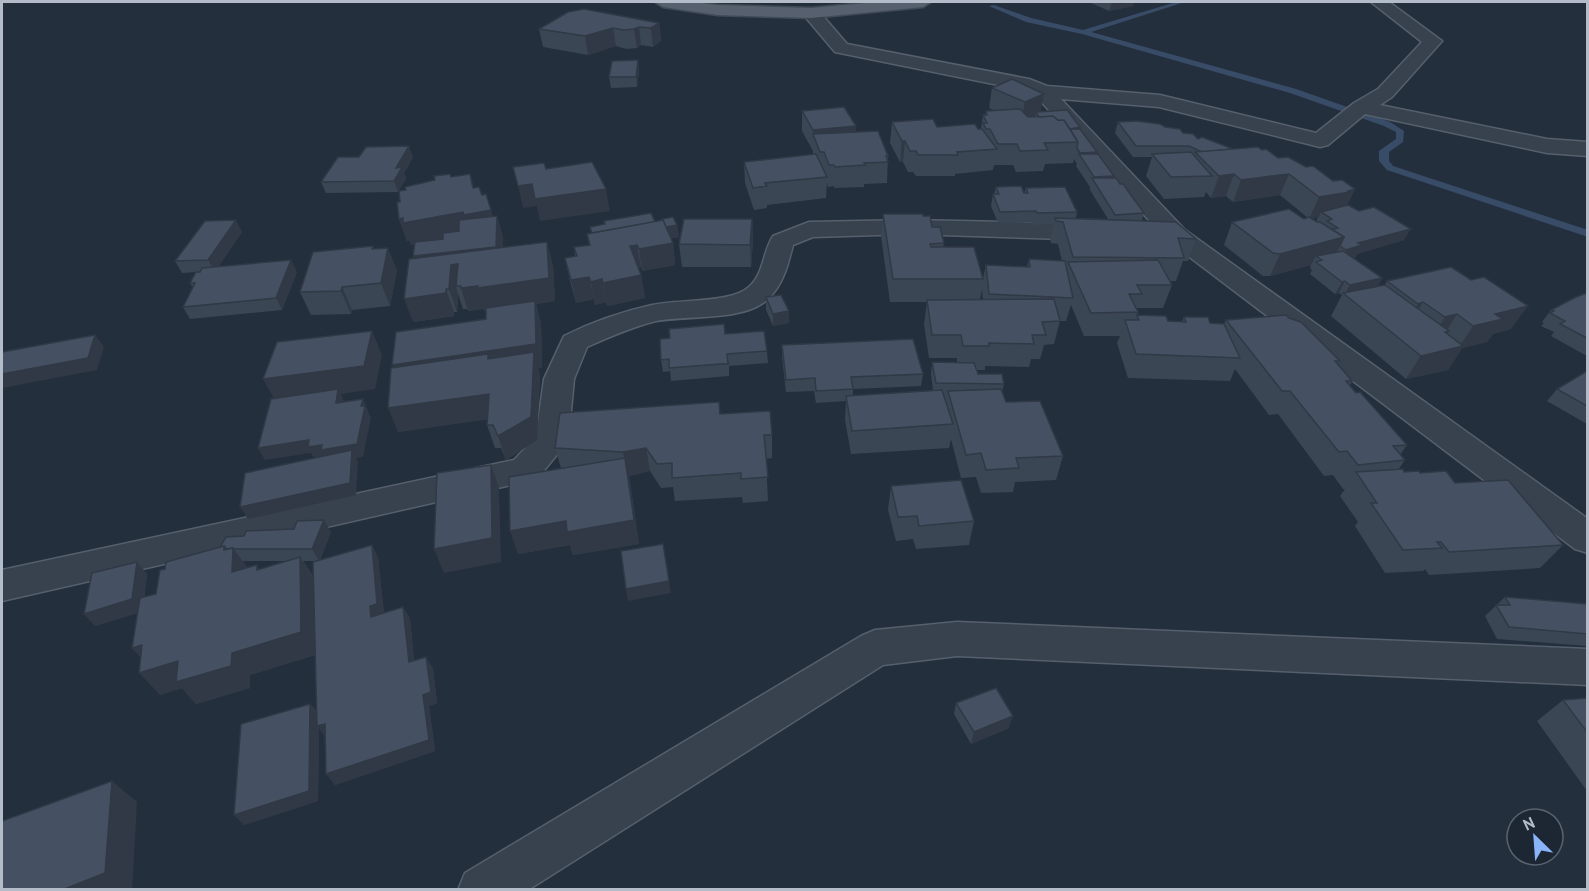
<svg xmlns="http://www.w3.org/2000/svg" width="1589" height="891" font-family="'PT Sans',sans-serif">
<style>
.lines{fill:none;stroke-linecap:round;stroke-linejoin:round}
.stream{fill:#394c67;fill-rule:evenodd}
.minor-casing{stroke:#565f6c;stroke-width:3}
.major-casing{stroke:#414a57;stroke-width:3}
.minor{fill:#38414e;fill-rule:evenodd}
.major{fill:#56606e;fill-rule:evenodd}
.wall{fill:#3b4654;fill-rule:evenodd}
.shaded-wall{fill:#303945}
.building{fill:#455162;stroke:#303945;stroke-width:1.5}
</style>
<rect width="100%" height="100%" fill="#242f3e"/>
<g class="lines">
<polygon class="stream" points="1176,2 1185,2 1091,32 1296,89 1390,122 1404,131 1403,142 1389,152 1389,161 1393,166 1588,230 1588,237 1387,170 1379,161 1379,151 1396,139 1396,132 1384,126 1290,93 1082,34 1026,22 989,6 994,5 1031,18 1083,30"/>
<defs>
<g id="minor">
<polygon points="1371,2 1389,2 1442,41 1392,97 1380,105 1547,139 1588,142 1588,156 1547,153 1365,114 1328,145 1320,147 1159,107 1061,99 1185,230 1588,519 1588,553 1575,549 1167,240 1036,96 1023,90 835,52 802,13 805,9 817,9 847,44 1029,79 1047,86 1160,95 1316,133 1354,103 1378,89 1422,42"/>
<path d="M911,220L1096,224L1105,227L1109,232L1105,237L1096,240L911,234L813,237L793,245C788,265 783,285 768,299C744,322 687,315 656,321C632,327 609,337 587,347L574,379L568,441L537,479L2,601V570L514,460L536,437L544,379L564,336C592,322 621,312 652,305C678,299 732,304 750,286C764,273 763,251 773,236L809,222Z"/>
<polygon points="957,622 1588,649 1588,685 957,656 883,665 528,890 458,890 465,873 861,636 875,630"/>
</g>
<polygon id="major" points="655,2 694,2 717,5 811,8 877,2 931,2 923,7 811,18 717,15 663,7"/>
</defs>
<use href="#minor" class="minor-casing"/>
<use href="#major" class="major-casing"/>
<use href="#minor" class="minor"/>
<use href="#major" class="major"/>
</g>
<g class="wall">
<polygon points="1089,2 1134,2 1133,6 1109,11"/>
<polygon points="659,23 661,41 653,47 641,45 637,48 626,49 616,46 588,55 543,47 539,29"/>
<polygon points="638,60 639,70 637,87 611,88 609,77"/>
<path d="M1012,79L1041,111L1079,129L1097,152L1096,154L1114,176L1113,178L1120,184L1144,213L1142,220L1196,239L1188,261H1183L1176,281H1169L1172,285L1163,308H1137L1138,312L1135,320L1137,315L1168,321L1182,322L1184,317L1210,323L1224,324L1226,320L1289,318L1340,361L1338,365L1352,381L1350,386L1407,445L1400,455L1405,460L1398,470L1404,472L1420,473L1455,483L1563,545L1540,568L1429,575L1425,569L1423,571L1385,573L1355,526L1358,522L1340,496L1345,489H1343L1333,475L1324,476L1278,414L1269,415L1235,369L1230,381L1128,378L1117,343L1120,336H1084L1071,305L1066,321H1060L1054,344L1044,345L1040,359H1031L1029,367L985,366V370H976L978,374L1004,384L1002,392L1006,402L1063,456L1056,480L1015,482L1013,492L981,493L976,477L961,478L951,439L949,448L851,454L845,420L846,401L816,403L814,391L786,392L782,357V345L923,374L921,386L853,389V396L933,391L931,374L932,362H957V358H929L924,324L927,302H890L881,236L883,214L923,216L932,227L944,243L943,247L983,278L986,265L1027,267L1029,259L1062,261L1058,244L1051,243L1050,240L1054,224L1034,225L1033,222L998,223L991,206L993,194H994L996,187L1024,193L1026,188L1077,212L1076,218L1108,219L1090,190V187L1076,166L1077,164L1074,159L1073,163L1045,164L1043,171L1016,172L1013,165H994L993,170L955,174V176H916L913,172H908L903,162H900L890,143L892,122L937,127L981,129L983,115H985L986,111L993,110L989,108L992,88ZM982,289L983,300H980Z"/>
<polygon points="802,111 856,126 855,132 888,156 887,183 864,184 864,187 834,188 834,186 828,187 827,183 826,198 767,205 767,208 754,210 745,183 744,162 813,155 813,151 802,131"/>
<path d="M1118,122L1165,127L1198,139L1233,149L1262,150L1278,158L1355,189L1347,205L1404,240L1357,254L1356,257L1353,258L1382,278L1378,286L1385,285L1387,281L1511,329L1493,334L1487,342L1462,348L1448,370L1406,379L1331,316L1342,295L1339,293L1335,294L1310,274L1312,270L1310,268L1311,265L1270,276H1263L1224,245L1232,222L1304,219L1308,218L1280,195L1233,202L1226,196L1211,198L1206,192L1204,197L1164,199L1146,176L1152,157H1133L1115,133ZM1318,217L1316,222L1311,219Z"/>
<polygon points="413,157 404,173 406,179 398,192 326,193 321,182"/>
<polygon points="451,177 473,188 482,195 492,216 497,216 503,238 502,248 553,265 555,301 536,304 541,324 542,368 538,368 540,375 537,440 506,460 501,448 495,448 487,425 488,419 398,432 394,368 486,319 486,311 484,311 484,309 468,311 467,309 463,309 458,294 457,312 454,312 454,316 413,322 413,256 415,244 411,245 410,241 407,241 399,219 400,202"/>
<polygon points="752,219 753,241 751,267 682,267 679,244"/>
<polygon points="655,222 677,225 679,237 671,238 673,243 675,265 642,271 641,267 638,268 641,275 645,298 607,306 606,302 595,305 594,299 576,303 570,281 565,258 575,256 574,247 589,245 587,234 591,233 590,227"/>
<polygon points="242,232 218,267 297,272 282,310 190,319 183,307 193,288 190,283 197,272 182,273 175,261"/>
<polygon points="373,246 374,249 397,270 390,306 352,310 351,314 311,315 300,292"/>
<polygon points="1587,293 1587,354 1585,355 1551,336 1554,332 1541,326 1544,323 1542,322 1551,310"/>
<polygon points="766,297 789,311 789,323 773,326 766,310"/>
<polygon points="725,334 767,351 768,363 729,366 729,376 671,381 670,371 663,372 661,360 670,338"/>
<polygon points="1587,371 1587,424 1547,401 1557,389"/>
<polygon points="720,414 772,435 772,458 766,459 768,501 743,503 742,497 675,501 673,487 661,488 650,471 629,476 639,544 573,555 570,545 518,554 561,468 555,448"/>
<polygon points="891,486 974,521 969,545 916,549 913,539 896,541 888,510"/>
<path d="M324,520L331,532L320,560L372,545L378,558L384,613L403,607L410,619L414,661L426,657L433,669L437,703L429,706L435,751L335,785L326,737L319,728L318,801L244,825L310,704L317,712L315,655L250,675V688L196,704L182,688L160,695L141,657L132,648L137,613L95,626L137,562L147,574L144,597L156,594L165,569L220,547L244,536L294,529ZM243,561H286L260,569L247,568ZM303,561H315L314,578Z"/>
<polygon points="1505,597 1587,604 1587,646 1497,639 1485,616"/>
<polygon points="1587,699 1587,791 1537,721 1563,700"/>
<polygon points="956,703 1009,728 971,744 954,714"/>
</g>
<g class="shaded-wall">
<polygon points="1112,2 1134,2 1133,6 1109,11"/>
<polygon points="659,23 661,41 653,47 651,28"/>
<polygon points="639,27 641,45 637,48 634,29"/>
<polygon points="613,28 616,46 588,55 585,36"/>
<polygon points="638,60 639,70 637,87 636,77"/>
<polygon points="1044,94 1040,114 1036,112 1035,117 1021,123 1025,102"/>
<polygon points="856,126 855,147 813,134 812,151 813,130"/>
<polygon points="902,141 905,141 903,162 900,162"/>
<polygon points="409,146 413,157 404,173 406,179 398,192 394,181 396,168"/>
<polygon points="1234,174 1226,196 1211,198 1219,176"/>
<polygon points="1289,174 1280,195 1233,202 1241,180"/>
<polygon points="532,184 537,206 523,208 518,186"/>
<polygon points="606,189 610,211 540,221 535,199"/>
<polygon points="1355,189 1344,211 1321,212 1319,217 1309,219 1319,197"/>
<polygon points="491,210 496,230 497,216 503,238 502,269 461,286 456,286 458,294 457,312 449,289 421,279 413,256 470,234 411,245 410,241 407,241 399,219"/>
<polygon points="752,219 753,241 751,267 750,245"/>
<polygon points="236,220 242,232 215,271 208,260"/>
<polygon points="677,225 679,237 668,239 666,227"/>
<polygon points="1411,229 1404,240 1357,254 1356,257 1340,262 1346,250 1358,243"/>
<polygon points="1344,237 1333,260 1322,260 1316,256 1311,265 1270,276 1280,254"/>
<polygon points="611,238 660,242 637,246 641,267 633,269"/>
<polygon points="547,242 553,265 555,301 536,304 541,324 542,368 538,368 540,375 537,440 506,460 498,436 533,369 402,388 392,365 535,304 484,311 484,309 468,311 461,288"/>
<polygon points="673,243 675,265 642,271 639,249"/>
<polygon points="388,248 397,270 390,306 381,283"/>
<polygon points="291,260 297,272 282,310 276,298"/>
<polygon points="641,275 645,298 607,306 603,283"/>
<polygon points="589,277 594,299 576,303 571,280"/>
<polygon points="1382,278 1376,290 1345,294 1350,285"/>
<polygon points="602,279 606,302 595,305 591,282"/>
<polygon points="1345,281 1339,293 1335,294 1342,282"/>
<polygon points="342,287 352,310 351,314 341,291"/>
<polygon points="446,289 454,312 454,316 413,322 404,299"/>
<polygon points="1423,302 1409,325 1404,327 1418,304"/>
<polygon points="1528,306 1511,329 1493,334 1487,342 1462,348 1448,370 1406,379 1445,317 1457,314 1446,332 1449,331 1435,352 1459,347 1473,326 1495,314"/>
<polygon points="789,311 789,323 773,326 773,314"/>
<polygon points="372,331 382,355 375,389 341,394 344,402 336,403 276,402 263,379"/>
<polygon points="95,335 104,347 97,370 2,388 2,374"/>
<polygon points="489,394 496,418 398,432 388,408"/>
<polygon points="363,399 371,418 363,457 356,458 358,462 356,495 248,519 240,507 315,459 311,453 265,460 258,448 361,406"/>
<polygon points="646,448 650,471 629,476 639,544 573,555 570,545 518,554 510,531 627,472 623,452"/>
<polygon points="491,465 499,488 501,562 444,573 434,549"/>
<polygon points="324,520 331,532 319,561 312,549"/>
<polygon points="372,545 378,558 384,616 371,617 370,606"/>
<polygon points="224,546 233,548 250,571 232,572 224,550"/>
<polygon points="300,557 315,581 317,654 250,675 250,688 196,704 182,688 160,695 139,673 152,669 132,648 142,645 178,661 232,653"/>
<polygon points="137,562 147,574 143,611 95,626 84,614"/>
<polygon points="669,581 671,593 628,601 626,589"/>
<polygon points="403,607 410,619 415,674 409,662"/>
<polygon points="426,657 433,669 437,703 429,706 435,751 335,785 326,774 423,695"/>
<polygon points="310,704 325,724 325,737 319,728 318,801 244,825 234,815"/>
<polygon points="1013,716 1009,728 971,744 974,732"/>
<polygon points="112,781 137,802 132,890 62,890"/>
</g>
<g class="building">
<polygon points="584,9 659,23 651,28 639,27 634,29 623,30 613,28 585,36 539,29 568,12"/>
<polygon points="638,60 636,77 609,77 612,61"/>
<polygon points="1012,79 1044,94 1025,102 992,88"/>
<polygon points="844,107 856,126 813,130 802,111"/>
<polygon points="1020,109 1028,117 1053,116 1058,120 1064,120 1078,142 1044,143 1048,150 1020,151 1017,144 998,144 990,129 986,129 983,123 987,123 983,115 987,115 986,111"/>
<polygon points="1067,110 1080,127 1070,129 1064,120 1058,120 1053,116 1039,117 1036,112"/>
<polygon points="933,119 937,127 975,124 978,129 982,129 997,149 957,152 958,155 918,155 916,151 910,151 905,141 902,141 892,122"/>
<polygon points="1137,121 1160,124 1165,127 1180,129 1183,133 1193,134 1198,139 1202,137 1233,149 1202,152 1189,146 1136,146 1118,122"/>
<polygon points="1070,129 1080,129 1097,152 1080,153 1077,148 1078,142"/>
<polygon points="878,131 888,156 886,156 888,162 864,163 865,165 835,167 834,165 829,165 824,152 820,152 813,134"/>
<polygon points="409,146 396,168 402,167 394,181 321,182 338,157 359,157 366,147"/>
<polygon points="1258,147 1262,150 1266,149 1278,158 1288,157 1306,167 1313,166 1333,181 1342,180 1355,189 1348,191 1350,192 1319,197 1289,174 1241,180 1234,174 1219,176 1195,152"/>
<polygon points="1191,152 1212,176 1171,177 1152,154"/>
<polygon points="816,154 827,177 765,183 767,186 753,188 744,162"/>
<polygon points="1079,154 1098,154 1114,176 1094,177"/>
<polygon points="592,162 606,189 535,199 532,184 518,186 513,167 544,163 546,169"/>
<polygon points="450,174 451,177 470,174 473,188 479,187 482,195 486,194 491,210 464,215 463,212 403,223 403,218 399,219 397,202 400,202 399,191 406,190 405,187 435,180 434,176"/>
<polygon points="1092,178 1116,178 1120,184 1123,184 1144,213 1115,215"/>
<polygon points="1021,186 1024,193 1028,193 1026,188 1065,187 1077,212 1037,213 1036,211 1000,212 993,194 999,194 996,187"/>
<polygon points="1348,205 1359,211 1374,207 1411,229 1358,243 1362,245 1346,250 1340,246 1344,237 1332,229 1338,228 1327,221 1332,219 1321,212"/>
<polygon points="1289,209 1304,219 1309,217 1317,222 1320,222 1344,237 1280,254 1273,253 1232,222"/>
<polygon points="651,213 655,222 592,233 590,227 605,224 604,221"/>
<polygon points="883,214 923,214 923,216 930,216 932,227 940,227 944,243 930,244 931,247 974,247 983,279 893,279"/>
<polygon points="497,216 496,247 413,256 415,242 443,239 443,233 459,231 459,220"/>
<polygon points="673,217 677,225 666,227 662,219"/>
<polygon points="1055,218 1176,222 1196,239 1178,238 1184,258 1073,257 1063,222 1056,221"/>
<polygon points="684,219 752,219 750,245 679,244"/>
<polygon points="236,220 208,260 175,261 205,221"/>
<polygon points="663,220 673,243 639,249 637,245 630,246 641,275 603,283 602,279 591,282 589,277 571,280 565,258 577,256 574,247 590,245 587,234"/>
<polygon points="547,242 549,278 477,288 478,286 461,288 461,286 456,286 458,264 451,265 449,289 446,289 446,293 404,299 409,259"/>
<polygon points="373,246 372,249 388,248 381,283 342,287 341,291 300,292 313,252"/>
<polygon points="1343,251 1382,278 1350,285 1345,281 1342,282 1316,262 1322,260 1316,256"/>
<polygon points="1029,259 1065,261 1073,298 989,294 986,265 1030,267"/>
<polygon points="291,260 276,298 183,307 195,283 190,283 196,272 200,272 202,268"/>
<polygon points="1158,260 1172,285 1137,285 1142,294 1129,294 1138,312 1091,313 1068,262"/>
<polygon points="1451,267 1471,280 1484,277 1528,306 1495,314 1503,319 1473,326 1457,314 1445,317 1423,302 1418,304 1387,281"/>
<polygon points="1385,285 1449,331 1445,332 1463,346 1421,356 1343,293"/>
<polygon points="1587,293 1587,338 1560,324 1565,321 1550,313 1554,311 1551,310 1576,297"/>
<polygon points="781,295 789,311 773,314 766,297"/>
<polygon points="1054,299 1060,321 1042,322 1046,335 1032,335 1034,344 989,343 989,346 963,346 961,335 932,335 927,300"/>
<polygon points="535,301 536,344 392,365 396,332 486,319 486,308"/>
<polygon points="1137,315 1166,316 1168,321 1186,322 1184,317 1208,317 1210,323 1224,324 1240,358 1136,354 1125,320 1139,320"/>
<polygon points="1286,315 1289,318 1301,322 1340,361 1335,361 1352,381 1346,381 1356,393 1360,392 1407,445 1393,446 1405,460 1358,465 1347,451 1339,452 1290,391 1282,391 1226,320"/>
<polygon points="724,324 725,334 764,331 767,351 727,354 728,364 721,364 669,368 669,359 661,360 660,339 670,338 669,329"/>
<polygon points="372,331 364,366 263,379 277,342"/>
<polygon points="95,335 88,358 2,374 2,352"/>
<polygon points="913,339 923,374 851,377 853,389 816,391 815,378 786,380 782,345"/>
<polygon points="534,352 531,417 498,436 493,425 487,425 489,394 388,408 391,368 488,354 488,359"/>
<polygon points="932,362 974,363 978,374 1002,374 1004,384 936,383"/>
<polygon points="1587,371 1587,406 1557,389"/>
<polygon points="338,389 336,403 363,399 361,406 365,406 357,444 321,450 322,445 308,447 309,440 258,448 271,399"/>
<polygon points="1001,389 1006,402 1040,401 1063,456 1016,458 1019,468 986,470 981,453 966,455 948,391"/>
<polygon points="942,390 953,424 852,431 846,396"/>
<polygon points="719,402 720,414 770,411 772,435 764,435 768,477 741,479 741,473 672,478 672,463 657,464 646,448 623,452 555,448 560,413"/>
<polygon points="352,450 350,483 240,507 245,473"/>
<polygon points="625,458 634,520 567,532 566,521 510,531 509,477"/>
<polygon points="491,465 492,538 434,549 437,473"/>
<polygon points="1403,469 1404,472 1419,471 1420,473 1446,471 1455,483 1508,480 1563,545 1449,552 1441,542 1437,542 1442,548 1403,550 1371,503 1377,503 1356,472"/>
<polygon points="961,480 974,521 919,526 917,516 898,517 891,486"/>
<polygon points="324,520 312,549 234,549 233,548 227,549 224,546 220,547 226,537 244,536 246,531 294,529 297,521"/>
<polygon points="663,544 669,581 626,589 621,551"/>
<polygon points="372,545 377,604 370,606 371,617 403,607 409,662 426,657 431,692 423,695 429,740 326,774 325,724 317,726 313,562"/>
<polygon points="224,546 224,550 233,548 232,572 257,565 257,570 300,557 301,632 232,653 231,666 176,682 178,661 139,673 142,645 132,648 140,598 156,594 160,570 165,569 166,562"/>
<polygon points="137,562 132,599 84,614 92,573"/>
<polygon points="1505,597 1587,604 1587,634 1509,627 1496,605 1510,605"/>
<polygon points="996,688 1013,716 974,732 956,703"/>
<polygon points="1587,698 1587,732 1563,700"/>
<polygon points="310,704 309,791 234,815 241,724"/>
<polygon points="112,781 105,873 62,890 2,890 2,821"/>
</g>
<rect width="1589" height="891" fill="none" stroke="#b4bcc9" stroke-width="6"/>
<g transform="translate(1535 837) rotate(335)"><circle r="28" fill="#1d2633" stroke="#59626f" stroke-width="1.5"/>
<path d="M0-4.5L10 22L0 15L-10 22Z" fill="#8ab4f8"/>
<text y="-9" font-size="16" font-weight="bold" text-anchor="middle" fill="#b4bcc9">N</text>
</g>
</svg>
